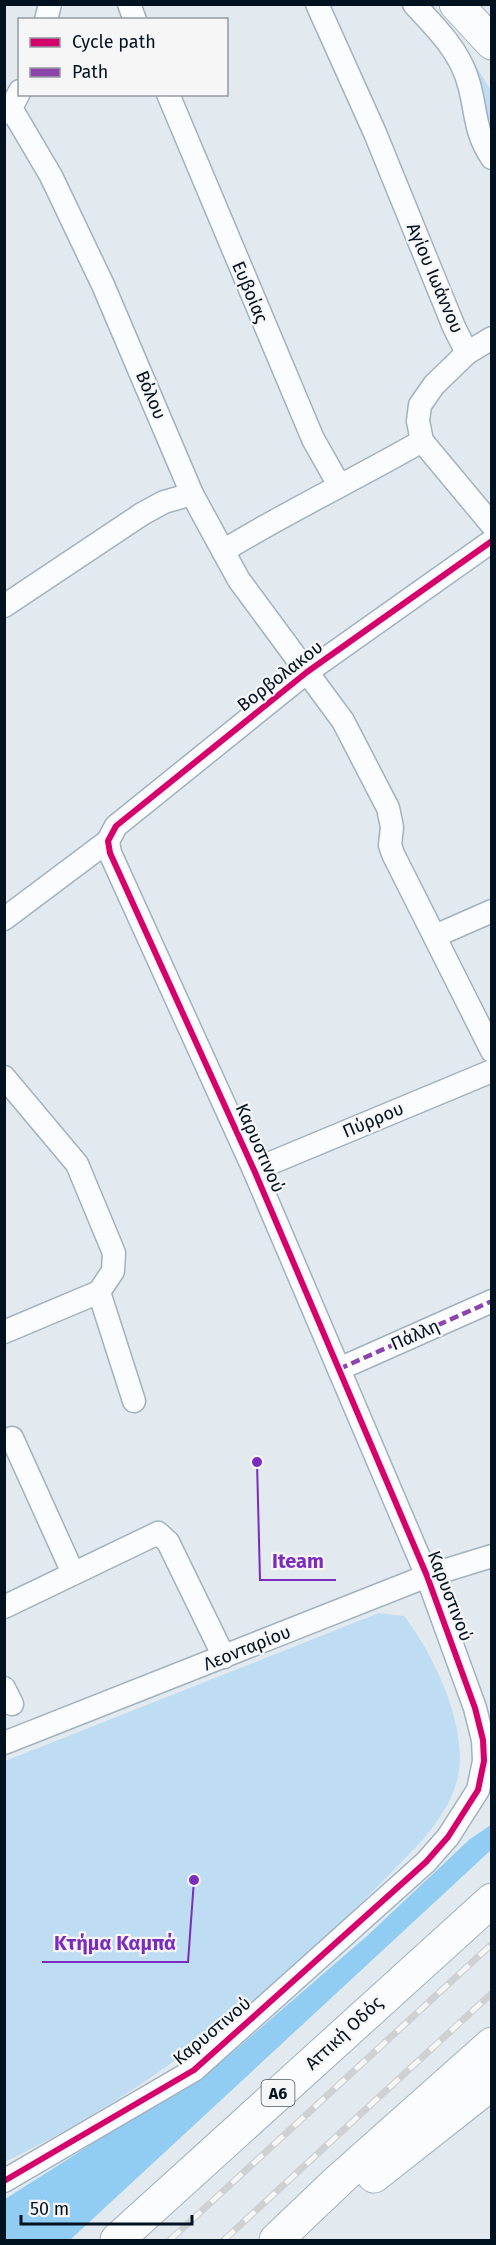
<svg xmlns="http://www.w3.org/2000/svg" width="496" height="2245" font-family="'Fira Sans',sans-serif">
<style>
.green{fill:#bedcf2}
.forest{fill:#91cdf3}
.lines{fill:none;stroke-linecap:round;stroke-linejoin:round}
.minor-casing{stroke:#a1b2be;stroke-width:25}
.highway-casing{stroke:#a1b2be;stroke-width:35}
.minor{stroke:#fbfcfd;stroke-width:22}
.highway{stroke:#fbfcfd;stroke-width:33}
.rail-casing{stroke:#ced0d2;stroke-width:7}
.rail{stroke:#f6f6f6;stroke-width:4.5;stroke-dasharray:14;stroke-linecap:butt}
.quiet{stroke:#8e44ad;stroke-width:4.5;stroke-dasharray:9 4.5;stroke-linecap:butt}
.cycleway-casing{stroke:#f6f6f6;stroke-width:10}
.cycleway{stroke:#d6006c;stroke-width:6}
.labels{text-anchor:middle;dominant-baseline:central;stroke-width:4.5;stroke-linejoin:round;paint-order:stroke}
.shield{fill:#f6f6f6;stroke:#4a5660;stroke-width:1.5}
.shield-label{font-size:16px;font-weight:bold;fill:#001120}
.street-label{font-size:18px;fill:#001120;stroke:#f6f6f6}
.leader{fill:none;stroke:#7b2cbf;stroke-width:2}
.callout-dot{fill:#7b2cbf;stroke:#f6f6f6;stroke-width:2}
.callout-label{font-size:20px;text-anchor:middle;font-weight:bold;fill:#7b2cbf;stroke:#f6f6f6;stroke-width:4.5;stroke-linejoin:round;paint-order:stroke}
</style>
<rect width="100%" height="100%" fill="#e3eaef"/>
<g class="green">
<polygon points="473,61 491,91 491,131"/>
<path d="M379,1613L404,1616C435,1656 472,1734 456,1784C444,1824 407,1856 379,1885C271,1995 144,2095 5,2162V1761Z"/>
</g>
<polygon class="forest" points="491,1825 491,1850 70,2240 5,2240 5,2199 185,2085 234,2051 368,1935 470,1839"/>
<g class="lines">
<defs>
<g id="minor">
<polyline points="129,4 135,20"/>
<polyline points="317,4 375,133 454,327 467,353 434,385 420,405 418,421 422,441 492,525"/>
<path d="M414,4C434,26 456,47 466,75C477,104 472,129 492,158"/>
<polyline points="46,20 50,4"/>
<polyline points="168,94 313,439 339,485"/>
<polyline points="11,108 51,176 103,285 192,494 223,551 239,580 343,721 388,808 392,827 390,845 393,854 492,1051"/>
<polyline points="4,113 11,108 20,91"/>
<polyline points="467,353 492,338"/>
<path d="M223,551C288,511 356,479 422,441"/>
<polyline points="4,606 142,514 164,502 192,494"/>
<polyline points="4,919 108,841"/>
<polyline points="435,936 492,911"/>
<polyline points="4,1077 77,1164 114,1253 113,1271 99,1292 4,1332"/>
<polyline points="254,1170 492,1071"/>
<polyline points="99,1292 134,1401"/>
<polyline points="339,1369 492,1301"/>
<polyline points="12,1438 73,1573"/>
<polyline points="4,1607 158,1533 168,1542 224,1657"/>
<polyline points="4,1688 12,1704"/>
<polyline points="4,1743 427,1576 492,1556"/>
<polyline points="4,2181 194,2070 426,1862 448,1837 478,1790 484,1761 483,1740 475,1708 427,1576 254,1170 110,853 108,841 116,826 307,672 492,541"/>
</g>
<g id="highway">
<polyline points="456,4 492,43"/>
<polyline points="374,2176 492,2083"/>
<polyline points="117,2240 492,1900"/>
<polyline points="276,2240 339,2180 492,2044"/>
</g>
</defs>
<use href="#minor" class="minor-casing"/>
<use href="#highway" class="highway-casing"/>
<use href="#minor" class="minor"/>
<use href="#highway" class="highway"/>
<defs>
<g id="rail">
<polyline points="170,2240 492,1944"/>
<polyline points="224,2240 492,1993"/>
</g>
</defs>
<use href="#rail" class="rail-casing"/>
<use href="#rail" class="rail"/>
<polyline class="quiet" points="339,1369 492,1301"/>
<defs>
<polyline id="cycleway" points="4,2181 194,2070 426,1862 448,1837 478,1790 484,1761 483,1740 475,1708 427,1576 254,1170 110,853 108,841 116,826 307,672 492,541"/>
</defs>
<use href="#cycleway" class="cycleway-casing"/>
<use href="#cycleway" class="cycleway"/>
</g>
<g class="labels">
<rect class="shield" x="261.5" y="2080" width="33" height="26" rx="4.5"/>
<g class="shield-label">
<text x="278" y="2093">Α6</text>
</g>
<g class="street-label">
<text transform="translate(435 278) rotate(67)">Αγίου Ιωάννου</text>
<text transform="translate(250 292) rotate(67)">Ευβοίας</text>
<text transform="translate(151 395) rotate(67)">Βόλου</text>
<text transform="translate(280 676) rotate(-38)">Βορβολακου</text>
<text transform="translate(373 1120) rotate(-23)">Πύρρου</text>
<text transform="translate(260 1148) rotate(66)">Καρυστινού</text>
<text transform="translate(415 1335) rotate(-24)">Πάλλη</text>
<text transform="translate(450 1596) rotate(69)">Καρυστινού</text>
<text transform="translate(247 1648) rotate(-22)">Λεονταρίου</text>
<text transform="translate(212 2031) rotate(-40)">Καρυστινού</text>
<text transform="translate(344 2033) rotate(-43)">Αττική Οδός</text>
</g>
</g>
<path class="leader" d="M257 1462L260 1580H336M194 1880L188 1962H42"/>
<g class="callout-dot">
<circle cx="257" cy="1462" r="6"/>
<circle cx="194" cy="1880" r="6"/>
</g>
<g class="callout-label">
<text x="298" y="1568">Iteam</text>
<text x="115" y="1950">Kτήμα Καμπά</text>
</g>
<rect width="496" height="2245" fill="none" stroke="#001120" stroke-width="12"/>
<rect x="18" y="18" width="210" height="78" fill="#f6f6f6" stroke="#949aa0" stroke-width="1.5"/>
<rect x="30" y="38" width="30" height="9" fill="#d6006c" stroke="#949aa0" stroke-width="1.5"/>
<text x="72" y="48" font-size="18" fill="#001120">Cycle path</text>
<rect x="30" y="68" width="30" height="9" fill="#8e44ad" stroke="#949aa0" stroke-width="1.5"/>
<text x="72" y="78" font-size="18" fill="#001120">Path</text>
<path d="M21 2215v9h171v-9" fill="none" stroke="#001120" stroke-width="3"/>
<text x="30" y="2215" font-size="18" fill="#001120" stroke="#f6f6f6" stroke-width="4.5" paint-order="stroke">50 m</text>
</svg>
